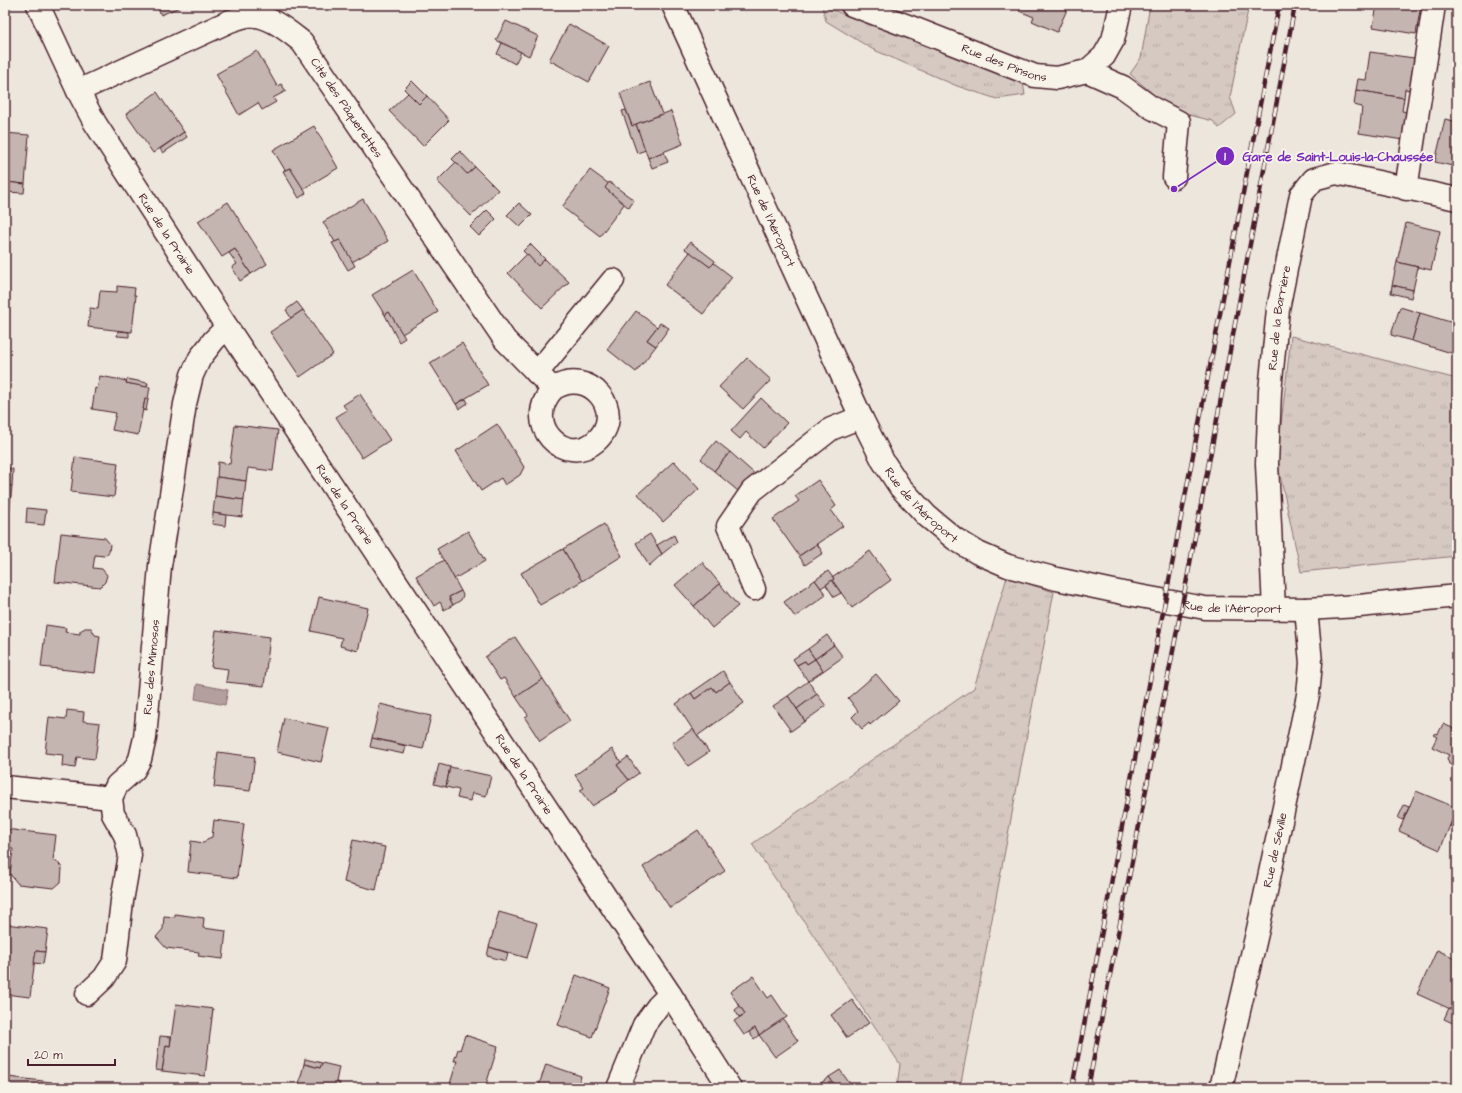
<svg xmlns="http://www.w3.org/2000/svg" width="1462" height="1093" font-family="'Architects Daughter',sans-serif">
<style>
.grass{fill:url(#grass-tufts);stroke:#907476}
.water{fill:#b39f9d;stroke:#896c6f}
.building{fill:#c4b5b0;stroke:#4a1f2b}
.lines{fill:none;stroke-linecap:round;stroke-linejoin:round}
.minor-casing{stroke:#4a1f2b;stroke-width:25}
.major-casing{stroke:#4a1f2b;stroke-width:25}
.minor{stroke:#f7f3e8;stroke-width:22}
.major{stroke:#f7f3e8;stroke-width:22}
.rail-casing{stroke:#4a1f2b;stroke-width:4.5}
.rail{stroke:#f7f3e8;stroke-width:3;stroke-dasharray:9;stroke-linecap:butt}
.labels{text-anchor:middle;dominant-baseline:central;stroke-width:4;stroke-linejoin:round;paint-order:stroke}
.street-label{font-size:12px;fill:#4a1f2b;stroke:#f7f3e8}
.leader{fill:none;stroke:#7b2cbf;stroke-width:1.5}
.callout-dot{fill:#7b2cbf;stroke:#f7f3e8;stroke-width:1.5}
.mark-label{font-size:12px;text-anchor:middle;font-weight:bold;fill:#fff}
.callout-label{font-size:13px;text-anchor:middle;font-weight:bold;fill:#7b2cbf;stroke:#f7f3e8;stroke-width:4;stroke-linejoin:round;paint-order:stroke}
</style>
<defs>
<pattern id="grass-tufts" width="24" height="20" patternUnits="userSpaceOnUse"><rect width="24" height="20" fill="#d5c9c2"/><path d="M3 7l-1-3M5 7V3M7 7l1-3M15 17l-1-3M17 17v-4M19 17l1-3" fill="none" stroke="#b8aca7"/></pattern>
</defs>
<rect width="100%" height="100%" fill="#ece6dd"/>
<filter id="ink" filterUnits="userSpaceOnUse"><feTurbulence type="fractalNoise" baseFrequency=".025" numOctaves="2"/><feDisplacementMap in="SourceGraphic" scale="8" xChannelSelector="R" yChannelSelector="G"/><feConvolveMatrix kernelMatrix="1 2 1 2 8 2 1 2 1" color-interpolation-filters="sRGB"/></filter>
<g filter="url(#ink)">
<g class="grass">
<polygon points="1150,5 1249,5 1230,97 1236,114 1219,128 1213,121 1178,112 1160,100 1130,74 1141,58"/>
<polygon points="822,6 1023,82 1025,95 997,99 957,86 872,49 826,21"/>
<polygon points="1291,336 1457,379 1457,556 1301,572 1277,461"/>
<polygon points="1007,577 1054,592 960,1088 897,1088 900,1064 752,844 974,688"/>
</g>
<polygon class="water" points="197,684 228,690 225,705 195,699"/>
<g class="building">
<polygon points="156,5 184,5 161,15"/>
<polygon points="1022,5 1069,5 1057,32 1032,21 1034,17 1019,11"/>
<polygon points="1377,5 1421,5 1416,34 1373,27"/>
<polygon points="506,21 538,36 529,56 496,40"/>
<polygon points="569,24 609,46 589,82 549,60"/>
<polygon points="502,43 521,52 515,64 497,54"/>
<polygon points="257,51 277,86 281,84 286,91 273,98 276,102 262,110 258,103 239,115 216,74"/>
<polygon points="1370,52 1414,58 1410,90 1405,89 1404,98 1356,90 1358,79 1366,80"/>
<polygon points="412,81 427,96 419,104 404,89"/>
<polygon points="650,82 662,114 632,126 620,93"/>
<polygon points="1356,90 1404,98 1402,111 1407,112 1403,140 1359,133 1362,107 1354,105"/>
<polygon points="157,92 184,132 153,153 126,114"/>
<polygon points="408,93 419,104 427,96 449,120 423,146 389,111"/>
<polygon points="626,110 632,126 636,124 646,150 637,153 622,111"/>
<polygon points="671,111 683,144 648,158 636,124"/>
<polygon points="1445,119 1457,122 1457,167 1435,162"/>
<polygon points="314,126 338,168 303,189 290,168 285,170 273,150"/>
<polygon points="184,132 187,137 163,153 160,149"/>
<polygon points="5,133 29,135 25,184 5,182"/>
<polygon points="460,151 475,167 467,174 452,159"/>
<polygon points="664,152 668,162 652,168 648,158"/>
<polygon points="456,162 467,174 475,167 498,190 471,216 437,181"/>
<polygon points="290,168 306,193 299,198 283,171"/>
<polygon points="590,170 609,184 605,188 625,203 600,236 562,207"/>
<polygon points="5,182 25,184 24,193 5,192"/>
<polygon points="609,182 634,200 629,208 605,188"/>
<polygon points="363,199 388,241 352,262 340,240 335,242 323,222"/>
<polygon points="228,202 267,264 251,274 235,249 222,257 198,221"/>
<polygon points="519,203 532,215 520,227 507,215"/>
<polygon points="487,210 496,219 479,236 470,227"/>
<polygon points="1406,223 1440,231 1431,270 1397,262"/>
<polygon points="340,240 355,266 348,270 332,243"/>
<polygon points="690,242 715,261 714,263 710,267 685,249"/>
<polygon points="530,244 545,259 538,266 523,251"/>
<polygon points="235,249 251,274 240,281 232,267 237,264 229,253"/>
<polygon points="690,252 710,267 714,263 732,277 703,314 665,285"/>
<polygon points="527,254 538,266 545,259 569,282 542,308 508,273"/>
<polygon points="1397,262 1418,267 1413,290 1392,285"/>
<polygon points="413,270 438,312 402,334 389,312 385,315 372,295"/>
<polygon points="1392,285 1413,290 1411,298 1391,293"/>
<polygon points="117,286 135,288 134,295 136,295 132,332 88,327 90,308 98,309 100,291 117,292"/>
<polygon points="297,302 303,310 291,318 286,310"/>
<polygon points="1400,307 1420,313 1412,341 1391,335"/>
<polygon points="303,310 333,354 300,377 270,332"/>
<polygon points="636,311 657,327 647,340 656,346 636,372 607,349"/>
<polygon points="389,312 405,338 399,342 385,315"/>
<polygon points="1420,313 1457,324 1457,348 1455,354 1412,341"/>
<polygon points="660,323 669,328 656,346 647,340"/>
<polygon points="118,331 129,332 129,337 117,336"/>
<polygon points="462,343 488,385 456,404 430,363"/>
<polygon points="747,358 771,380 743,409 719,387"/>
<polygon points="100,376 127,381 126,383 150,387 148,399 145,399 138,435 112,430 116,413 92,409 95,388 97,389"/>
<polygon points="127,379 148,383 147,387 126,383"/>
<polygon points="360,394 390,440 362,458 336,417 347,410 343,405"/>
<polygon points="761,398 787,423 763,448 746,432 740,439 731,431"/>
<polygon points="145,399 148,399 146,411 143,410"/>
<polygon points="466,399 468,403 459,409 456,404"/>
<polygon points="497,424 524,467 520,475 505,485 501,478 481,491 456,451"/>
<polygon points="235,425 278,430 273,471 248,468 246,481 217,477 218,462 230,464"/>
<polygon points="716,441 730,452 714,471 701,459"/>
<polygon points="730,452 757,476 738,491 714,471"/>
<polygon points="75,457 118,463 114,497 71,492"/>
<polygon points="674,461 699,489 663,522 638,494"/>
<polygon points="5,468 13,469 12,486 5,485"/>
<polygon points="217,477 246,481 244,500 215,496"/>
<polygon points="818,480 836,506 831,510 843,526 799,556 773,519 799,501 795,496"/>
<polygon points="5,485 12,486 9,516 5,516"/>
<polygon points="215,496 244,500 242,517 213,513"/>
<polygon points="27,508 46,510 44,525 26,523"/>
<polygon points="213,513 226,515 225,526 212,524"/>
<polygon points="604,524 622,556 582,581 563,549"/>
<polygon points="468,531 485,561 454,579 437,549"/>
<polygon points="61,533 105,538 110,544 109,552 104,556 95,555 93,568 102,569 107,575 105,582 100,587 55,582"/>
<polygon points="650,534 662,554 649,566 636,543"/>
<polygon points="674,535 677,542 662,554 657,545"/>
<polygon points="817,544 823,553 805,565 799,556"/>
<polygon points="563,549 582,581 540,605 521,573"/>
<polygon points="870,551 891,580 852,608 832,580 834,579 832,578"/>
<polygon points="444,560 461,591 449,597 453,605 444,610 440,602 434,606 416,576"/>
<polygon points="702,562 720,584 694,606 675,585"/>
<polygon points="828,571 834,579 821,588 815,580"/>
<polygon points="815,580 826,595 795,617 784,602"/>
<polygon points="832,580 841,593 834,597 826,585"/>
<polygon points="720,584 738,606 712,628 694,606"/>
<polygon points="461,591 463,595 461,600 453,605 449,597"/>
<polygon points="319,597 368,608 358,651 340,646 342,638 311,631"/>
<polygon points="46,625 66,628 65,632 80,634 80,631 85,628 91,628 95,635 100,636 95,673 41,667"/>
<polygon points="216,630 270,637 264,686 226,682 228,669 211,667"/>
<polygon points="827,635 834,645 815,659 808,649"/>
<polygon points="515,637 543,679 516,697 504,678 500,680 485,657"/>
<polygon points="834,645 843,657 823,671 815,659"/>
<polygon points="808,649 815,659 807,664 805,661 797,665 793,659"/>
<polygon points="815,659 823,671 808,681 797,665 805,661 807,664"/>
<polygon points="723,671 730,682 716,692 712,687 695,699 691,693"/>
<polygon points="876,674 899,701 870,725 869,723 862,729 852,717 858,711 848,698"/>
<polygon points="543,679 570,721 540,741 525,718 528,715 516,697"/>
<polygon points="808,681 817,694 797,709 788,696"/>
<polygon points="730,682 744,703 697,736 676,704 691,693 695,699 712,687 716,692"/>
<polygon points="817,694 826,706 805,721 797,709"/>
<polygon points="788,696 805,721 791,731 773,706"/>
<polygon points="380,704 431,716 423,749 372,738"/>
<polygon points="67,710 84,712 83,721 100,723 95,759 77,757 75,768 62,766 63,755 45,753 49,717 66,719"/>
<polygon points="284,718 329,728 321,762 277,752"/>
<polygon points="1443,724 1457,730 1457,767 1449,764 1447,758 1449,755 1432,747 1437,737 1433,735 1435,733 1438,734"/>
<polygon points="693,729 709,752 688,766 672,743"/>
<polygon points="372,738 406,746 404,754 370,747"/>
<polygon points="612,749 621,762 617,765 629,780 617,789 618,790 592,806 580,790 584,788 575,775"/>
<polygon points="218,752 255,757 250,791 214,787"/>
<polygon points="628,757 639,773 629,780 617,765"/>
<polygon points="439,764 450,767 446,787 434,784"/>
<polygon points="450,767 491,776 486,796 472,793 470,801 457,798 459,790 446,787"/>
<polygon points="1416,791 1457,808 1440,850 1399,831"/>
<polygon points="1404,805 1409,807 1403,820 1398,818"/>
<polygon points="1457,811 1457,829 1450,826"/>
<polygon points="214,820 244,824 237,878 188,872 191,841 204,843 207,839 212,837"/>
<polygon points="5,829 56,835 53,861 57,861 62,868 61,882 54,888 18,884 10,874 13,849 5,848"/>
<polygon points="698,830 725,871 670,908 643,867"/>
<polygon points="353,840 385,847 376,890 344,882"/>
<polygon points="499,912 537,923 527,958 489,947"/>
<polygon points="175,914 204,918 203,928 226,931 223,959 198,956 199,952 166,948 156,937 163,929 164,916 175,917"/>
<polygon points="5,924 48,929 45,952 36,951 30,997 5,994"/>
<polygon points="489,947 508,953 506,961 487,956"/>
<polygon points="1437,950 1457,959 1457,1012 1417,994"/>
<polygon points="36,951 45,952 43,964 34,963"/>
<polygon points="576,975 610,988 592,1037 558,1025"/>
<polygon points="753,976 768,998 772,995 787,1017 759,1035 755,1028 744,1035 734,1021 745,1014 730,992"/>
<polygon points="852,1000 869,1023 847,1038 831,1015"/>
<polygon points="176,1004 213,1009 205,1076 162,1071 166,1045 170,1046"/>
<polygon points="740,1006 745,1014 739,1017 735,1010"/>
<polygon points="1449,1008 1457,1012 1457,1025 1444,1019"/>
<polygon points="783,1019 798,1041 775,1057 759,1035"/>
<polygon points="755,1028 759,1035 754,1039 749,1032"/>
<polygon points="465,1035 498,1046 485,1088 465,1088 450,1084 457,1061 454,1061 458,1049 460,1050"/>
<polygon points="160,1036 171,1037 170,1046 166,1045 162,1071 156,1070"/>
<polygon points="305,1059 322,1063 320,1068 304,1064"/>
<polygon points="322,1063 339,1067 336,1082 340,1083 339,1088 298,1088 304,1064 320,1068"/>
<polygon points="546,1064 581,1076 578,1088 538,1088"/>
<polygon points="840,1070 853,1088 837,1088 829,1077"/>
<polygon points="8,1077 52,1082 52,1088 6,1088"/>
<polygon points="829,1077 837,1088 814,1088"/>
<polygon points="451,1084 465,1088 450,1088"/>
</g>
<g class="lines">
<defs>
<g id="minor">
<path id="s1" d="M38,5L78,91L95,123L227,327L670,994L730,1088"/>
<path id="s2" d="M852,5L913,28L1035,76L1057,78L1087,71L1104,56L1113,40L1121,5"/>
<polyline points="1087,71 1123,87 1152,108 1179,122 1174,177"/>
<path id="s3" d="M78,91L230,21C236,19 242,17 248,16C267,13 288,31 302,42L505,340L553,389C589,365 628,412 596,441C565,468 521,424 553,389"/>
<polyline points="1406,189 1434,5"/>
<polyline points="537,373 613,280"/>
<polyline points="754,589 728,526 752,491 831,429 861,417"/>
<path id="s4" d="M1274,609L1267,464L1270,391L1278,309L1301,195L1314,179L1336,173L1457,199"/>
<polyline points="5,787 111,798"/>
<path id="s5" d="M87,994L104,978L115,961L122,901L130,855L125,835L113,814L111,798L117,785L134,770L140,759L145,738L160,566L185,404L192,375L200,358L214,340L227,327"/>
<polyline points="618,1088 644,1025 658,1006 670,994"/>
<path id="s6" d="M1221,1088L1258,929L1308,695L1311,663L1306,609"/>
</g>
<g id="major">
<path id="s7" d="M673,5L861,417L883,461L900,487L927,516L955,539L978,553L1008,566L1057,579L1123,593L1205,608L1306,609L1359,606L1457,596"/>
</g>
</defs>
<use href="#minor" class="minor-casing"/>
<use href="#major" class="major-casing"/>
<use href="#minor" class="minor"/>
<use href="#major" class="major"/>
<defs>
<g id="rail">
<polyline points="1072,1088 1279,5"/>
<polyline points="1088,1088 1187,579 1295,5"/>
</g>
</defs>
<use href="#rail" class="rail-casing"/>
<use href="#rail" class="rail"/>
</g>
</g>
<g class="labels">
<g class="street-label">
<text stroke="none"><textPath href="#s2" startOffset="163">Rue des Pinsons</textPath></text>
<text stroke="none"><textPath href="#s3" startOffset="327">Cité des Pâquerettes</textPath></text>
<text stroke="none"><textPath href="#s7" startOffset="237">Rue de l'Aéroport</textPath></text>
<text stroke="none"><textPath href="#s1" startOffset="263">Rue de la Prairie</textPath></text>
<text stroke="none"><textPath href="#s4" startOffset="292">Rue de la Barrière</textPath></text>
<text stroke="none"><textPath href="#s7" startOffset="561">Rue de l'Aéroport</textPath></text>
<text stroke="none"><textPath href="#s1" startOffset="587">Rue de la Prairie</textPath></text>
<text stroke="none"><textPath href="#s7" startOffset="897">Rue de l'Aéroport</textPath></text>
<text stroke="none"><textPath href="#s5" startOffset="354">Rue des Mimosas</textPath></text>
<text stroke="none"><textPath href="#s1" startOffset="911">Rue de la Prairie</textPath></text>
<text stroke="none"><textPath href="#s6" startOffset="244">Rue de Séville</textPath></text>
</g>
</g>
<path class="leader" d="M1174 189L1225 156"/>
<g class="callout-dot">
<circle cx="1174" cy="189" r="4"/>
<circle cx="1225" cy="156" r="10"/>
</g>
<g class="mark-label">
<text x="1225" y="160">1</text>
</g>
<g class="callout-label">
<text x="1338" y="161">Gare de Saint-Louis-la-Chaussée</text>
</g>
<rect width="1462" height="1093" fill="none" stroke="#f7f3e8" stroke-width="20"/>
<rect x="10" y="10" width="1442" height="1073" fill="none" stroke="#4a1f2b" stroke-width="1.5" filter="url(#ink)"/>
<path d="M28 1059v6h87v-6" fill="none" stroke="#4a1f2b" stroke-width="2"/>
<text x="34" y="1059" font-size="12" fill="#4a1f2b" stroke="#f7f3e8" stroke-width="3" paint-order="stroke">20 m</text>
</svg>
